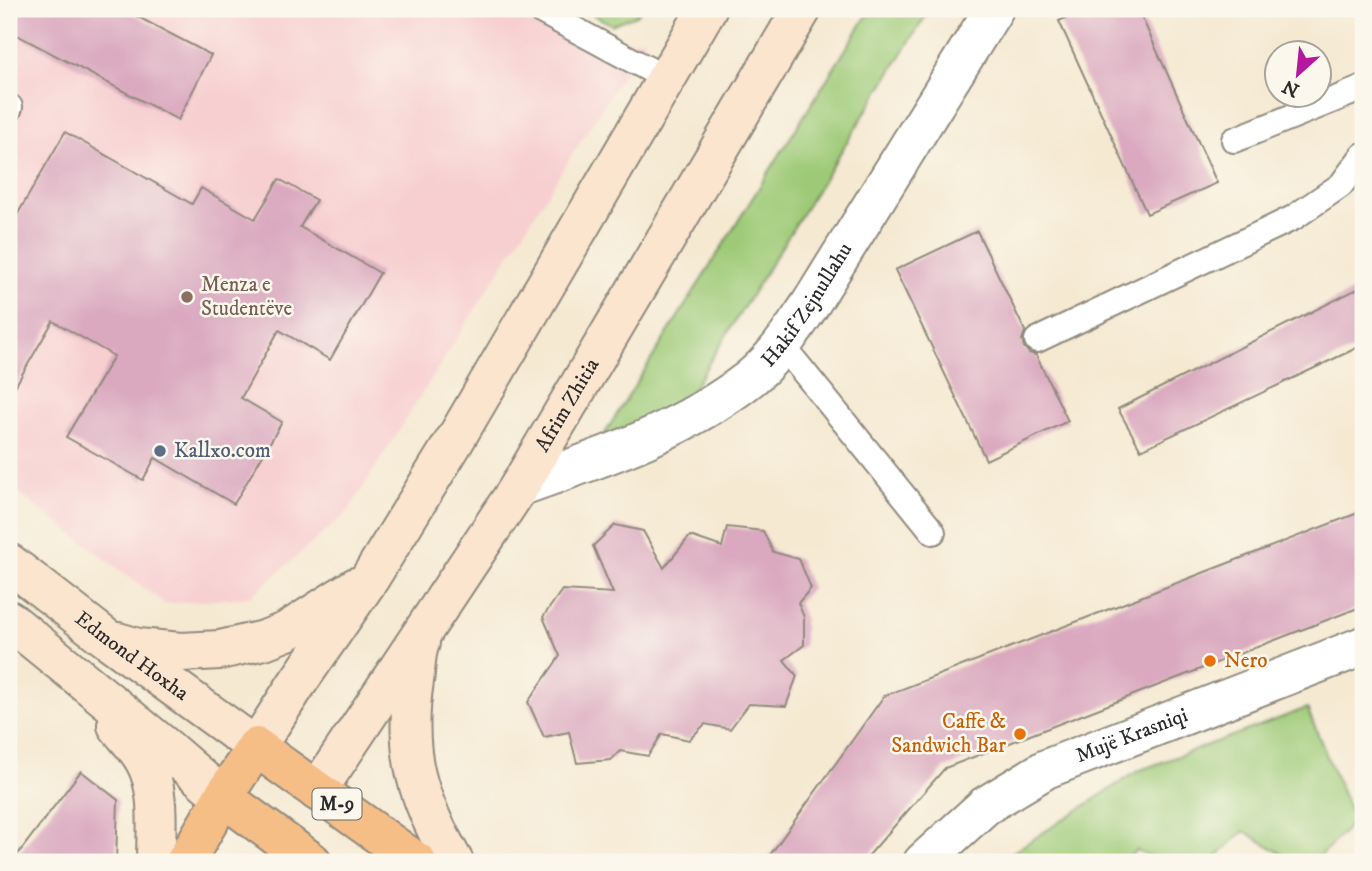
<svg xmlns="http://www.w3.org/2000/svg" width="1372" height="871" font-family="'IM FELL DW Pica',serif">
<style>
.built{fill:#f7cfd0}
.green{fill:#9eca77;stroke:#647a51;stroke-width:2}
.building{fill:#daa9bf}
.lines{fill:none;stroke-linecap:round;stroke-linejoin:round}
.service-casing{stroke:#908a7e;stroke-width:28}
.minor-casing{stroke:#908a7e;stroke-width:42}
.secondary-casing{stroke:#908a7e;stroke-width:42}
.primary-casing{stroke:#908a7e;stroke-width:42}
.service{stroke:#fff;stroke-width:24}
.minor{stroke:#fff;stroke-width:38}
.secondary{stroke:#fbe5cf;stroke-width:38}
.primary{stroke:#f6be87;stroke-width:38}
.education-dot{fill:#8d6e63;stroke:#fbf7ec;stroke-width:2.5}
.service-dot{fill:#5c6f8a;stroke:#fbf7ec;stroke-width:2.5}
.food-dot{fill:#e8710a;stroke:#fbf7ec;stroke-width:2.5}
.labels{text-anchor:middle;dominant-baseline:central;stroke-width:5;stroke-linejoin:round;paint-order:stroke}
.shield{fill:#fbf7ec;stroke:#696865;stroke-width:2}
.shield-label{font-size:19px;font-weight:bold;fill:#2b2b2b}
.education-label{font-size:21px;fill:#785e54;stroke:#fbf7ec;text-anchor:start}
.street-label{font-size:21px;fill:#2b2b2b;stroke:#fbf7ec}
.service-label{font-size:21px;fill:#4e5e75;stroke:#fbf7ec;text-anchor:start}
.food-label{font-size:21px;fill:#c56008;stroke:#fbf7ec;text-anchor:start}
</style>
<rect width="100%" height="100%" fill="#fbf7ec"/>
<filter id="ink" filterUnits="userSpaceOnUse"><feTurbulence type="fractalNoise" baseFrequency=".0143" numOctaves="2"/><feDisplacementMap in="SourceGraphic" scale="14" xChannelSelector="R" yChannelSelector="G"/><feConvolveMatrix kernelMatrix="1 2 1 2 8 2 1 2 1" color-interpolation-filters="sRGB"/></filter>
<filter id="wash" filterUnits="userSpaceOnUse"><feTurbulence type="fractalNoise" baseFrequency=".00686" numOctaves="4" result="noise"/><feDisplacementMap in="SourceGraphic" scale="28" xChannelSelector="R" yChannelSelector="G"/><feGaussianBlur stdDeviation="1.57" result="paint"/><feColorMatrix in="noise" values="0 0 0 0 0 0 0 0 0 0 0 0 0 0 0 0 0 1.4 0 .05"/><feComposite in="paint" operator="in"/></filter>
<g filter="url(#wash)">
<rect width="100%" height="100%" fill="#f5e9d2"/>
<polygon class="built" points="9,9 546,9 612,42 645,39 347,513 250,597 165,604 9,486"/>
<g class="green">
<polygon points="582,9 641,9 638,14 612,25"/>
<polygon points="871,9 930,9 684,403 597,446"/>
<polygon points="1307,708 1354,821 1315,862 1295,862 1244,831 1211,862 1164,862 1136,850 1126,862 998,862 1138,771"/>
</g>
<g id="blocks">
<g class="building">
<polygon points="9,9 123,9 211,55 178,120 9,31"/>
<polygon points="1085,9 1138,9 1217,183 1147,214 1059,21"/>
<polygon points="65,132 192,204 201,188 255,219 279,179 316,200 300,227 380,273 330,360 279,330 241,398 282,422 234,504 155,458 143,480 66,437 114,356 53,321 9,397 9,229"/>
<polygon points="977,231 1025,331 1022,340 1024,347 1029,353 1036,355 1068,421 986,460 895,270"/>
<polygon points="1363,286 1363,345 1141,450 1118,409"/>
<polygon points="1363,511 1363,606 945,768 863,862 765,862 884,696"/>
<polygon points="615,525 643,531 664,568 690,536 722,547 727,527 763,531 773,552 799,559 811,588 798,603 804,617 804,645 784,660 797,676 786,706 749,704 730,729 705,724 689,740 662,734 648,756 620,751 611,760 577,763 569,732 544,737 528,702 560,656 543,617 562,590 613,593 593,546"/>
<polygon points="81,771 118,800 116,862 12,862"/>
</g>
</g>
</g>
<g filter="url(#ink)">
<use href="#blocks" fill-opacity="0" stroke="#908a7e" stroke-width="2"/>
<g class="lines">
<defs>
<g id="service">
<polyline points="537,9 665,78"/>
<polyline points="9,110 10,107"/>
<polyline points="1234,140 1363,88"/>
<polyline points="1037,340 1293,218 1341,185 1363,155"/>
<polyline points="782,345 933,532"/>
</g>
<g id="minor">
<path id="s1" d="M519,487C597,459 681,432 748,380C774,360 792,331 810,305L994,9"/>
<path id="s2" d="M923,862L985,806L1046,769L1363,646"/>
</g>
<g id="secondary">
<path id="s3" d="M9,563L106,638L256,747L296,685L370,578L455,440L707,9"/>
<polyline points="9,620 165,747 223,797"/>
<polyline points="118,642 138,648 181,652 220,650 264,640 287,631 356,587"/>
<path d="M420,643C415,655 416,669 414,681C403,754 417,799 454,862"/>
<path d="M117,725C125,736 137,747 144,760C161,789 156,829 156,862"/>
<path id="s4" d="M317,791L519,487L802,9"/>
</g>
<g id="primary">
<polyline points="223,797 312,862"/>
<polyline points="185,862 223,797 256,747 417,862"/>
</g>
</defs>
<use href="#service" class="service-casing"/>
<use href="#minor" class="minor-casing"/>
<use href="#secondary" class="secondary-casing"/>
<use href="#primary" class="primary-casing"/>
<use href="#service" class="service"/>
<use href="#minor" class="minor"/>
<use href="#secondary" class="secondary"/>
<use href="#primary" class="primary"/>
</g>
</g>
<circle class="education-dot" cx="187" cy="297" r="7"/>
<circle class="service-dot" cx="160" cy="451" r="7"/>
<g class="food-dot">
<circle cx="1210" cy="661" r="7"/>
<circle cx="1020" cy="734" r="7"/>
</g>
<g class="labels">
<rect class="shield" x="312.5" y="788.5" width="49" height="31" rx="5"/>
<g class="shield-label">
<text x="337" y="804">M-9</text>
</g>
<g class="education-label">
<text x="201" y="285">Menza e<tspan x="201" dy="24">Studentëve</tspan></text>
</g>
<g class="street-label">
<text stroke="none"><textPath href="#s1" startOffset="350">Hakif Zejnullahu</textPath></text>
<text stroke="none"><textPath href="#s4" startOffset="460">Afrim Zhitia</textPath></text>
<text stroke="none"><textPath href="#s3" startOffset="154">Edmond Hoxha</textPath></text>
<text stroke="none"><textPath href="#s2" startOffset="247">Mujë Krasniqi</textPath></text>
</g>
<g class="service-label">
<text x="174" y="451">Kallxo.com</text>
</g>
<g class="food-label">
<text x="1224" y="661">Nero</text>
<text x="1006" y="722" text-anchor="end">Caffe &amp;<tspan x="1006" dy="24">Sandwich Bar</tspan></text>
</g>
</g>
<rect width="1372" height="871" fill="none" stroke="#fbf7ec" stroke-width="35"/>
<g transform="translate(1298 74) rotate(207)"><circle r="33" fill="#fbf7ec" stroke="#a8a59f" stroke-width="2"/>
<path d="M0-5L12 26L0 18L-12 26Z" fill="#b5179e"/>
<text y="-10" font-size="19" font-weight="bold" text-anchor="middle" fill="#2b2b2b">N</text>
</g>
</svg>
